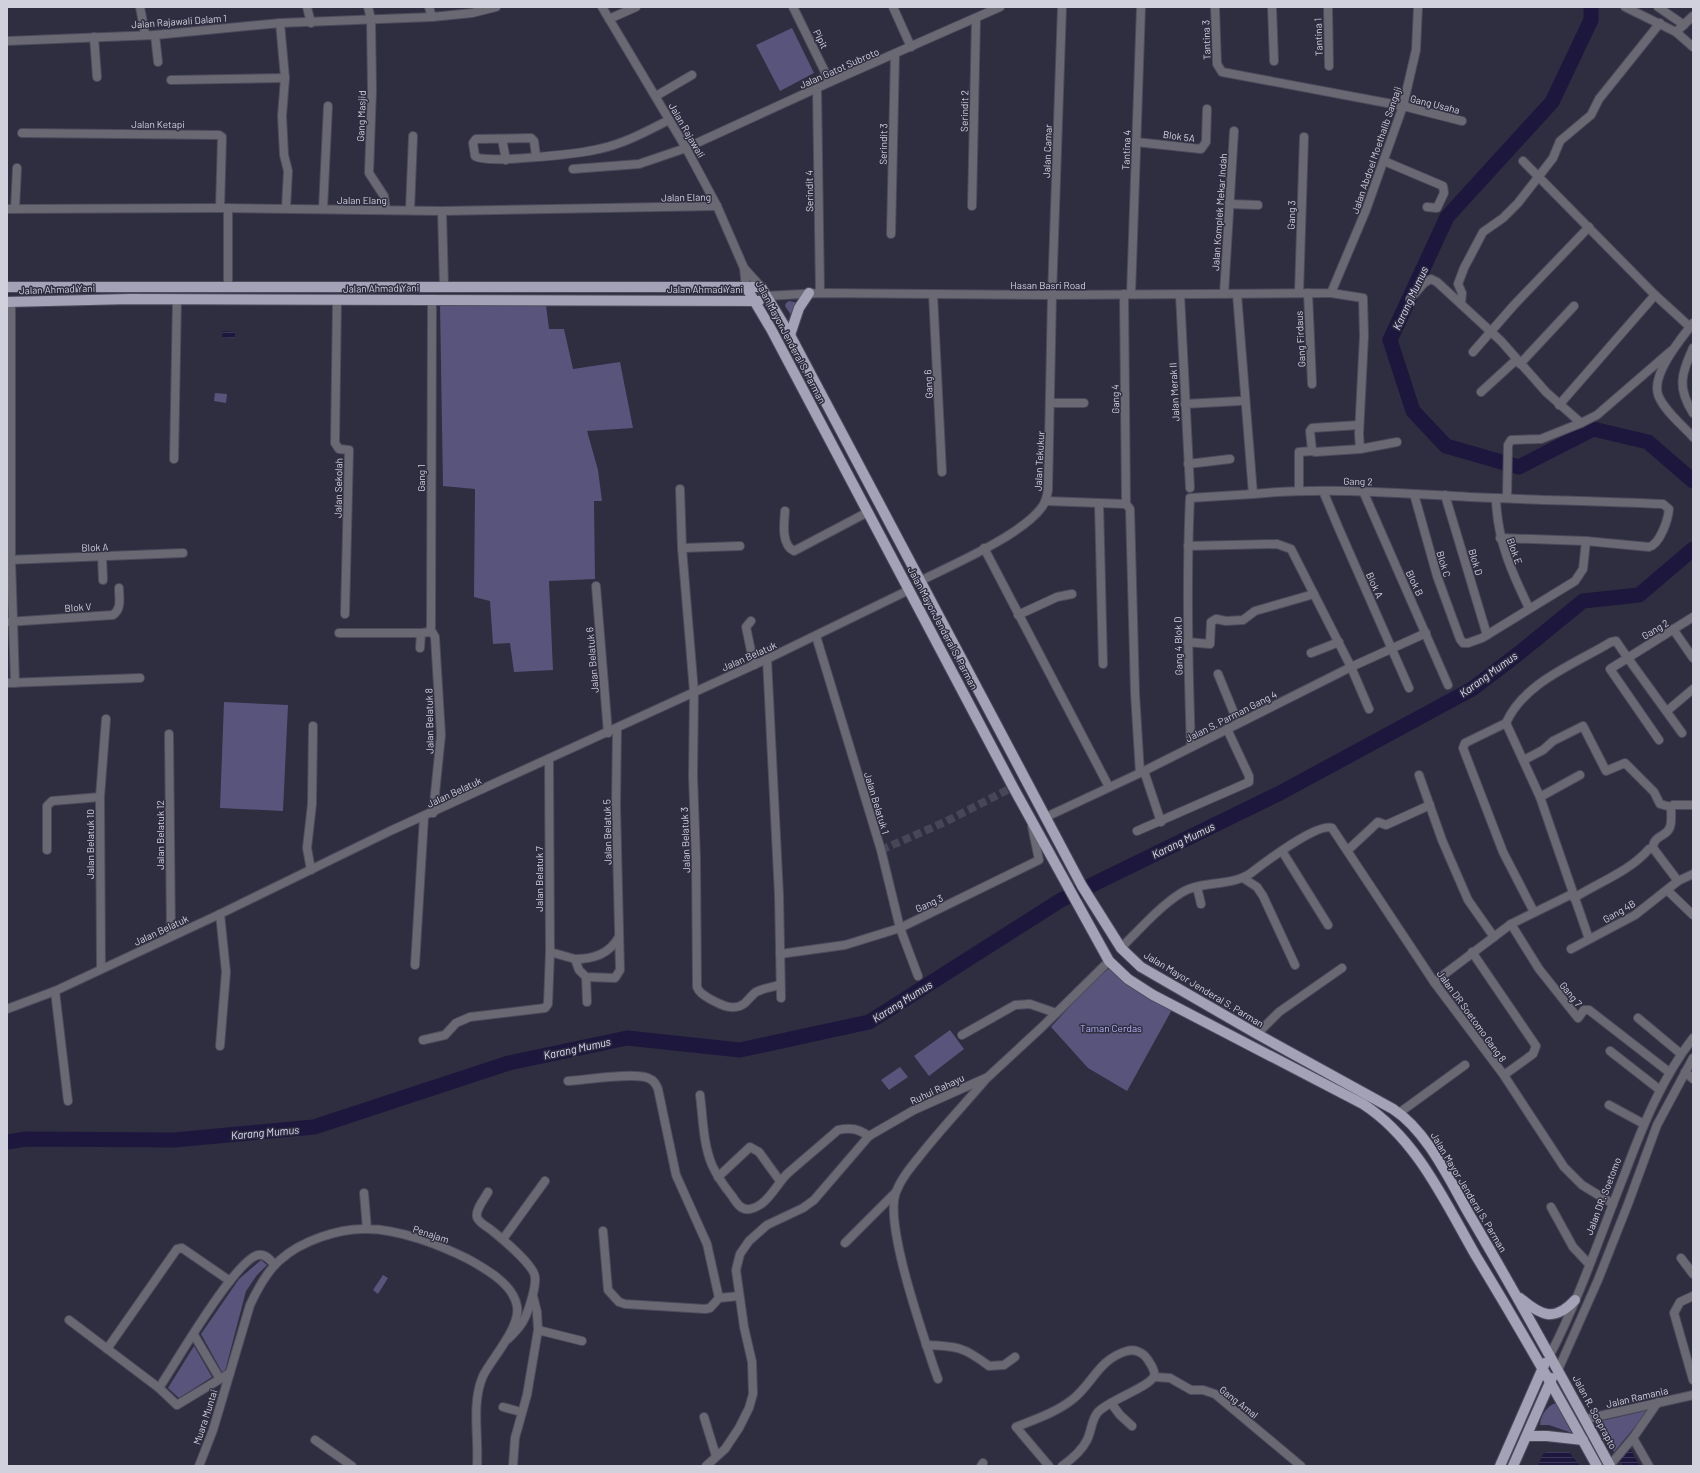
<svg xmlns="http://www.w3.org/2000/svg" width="1700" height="1473" font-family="Barlow,sans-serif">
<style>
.green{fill:#58547c}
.water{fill:url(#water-rules)}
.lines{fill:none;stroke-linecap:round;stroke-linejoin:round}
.river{stroke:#1d173d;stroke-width:15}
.minor-tunnel{stroke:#474658;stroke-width:8;stroke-dasharray:8 4;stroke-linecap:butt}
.minor-casing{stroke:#4c4b5c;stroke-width:10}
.tertiary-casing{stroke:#4c4b5c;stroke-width:10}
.primary-casing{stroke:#4c4b5c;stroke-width:12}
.minor{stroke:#6a6973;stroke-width:8}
.tertiary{stroke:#6a6973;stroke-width:8}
.primary{stroke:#a3a2b6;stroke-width:10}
.labels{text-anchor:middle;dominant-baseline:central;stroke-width:3;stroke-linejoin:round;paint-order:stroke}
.street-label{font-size:10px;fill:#d1d1dd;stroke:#2f2d40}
.park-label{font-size:10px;fill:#bab4fc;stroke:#2f2d40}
.water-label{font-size:11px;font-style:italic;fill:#dfdefb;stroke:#2f2d40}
</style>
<defs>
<pattern id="water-rules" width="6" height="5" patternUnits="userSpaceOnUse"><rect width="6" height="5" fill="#1d173d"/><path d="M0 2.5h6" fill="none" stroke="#3d3859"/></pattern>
</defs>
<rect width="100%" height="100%" fill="#2f2d40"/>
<g class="green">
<polygon points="792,28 814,73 780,91 756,45"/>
<polygon points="789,301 798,303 793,318 785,306 786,303"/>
<polygon points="440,305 546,305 549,329 564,329 573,369 620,362 633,428 587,431 598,470 602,501 594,501 595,579 549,581 553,670 514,672 510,643 493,644 490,601 474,597 475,489 443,486"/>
<polygon points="215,393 227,394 226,403 214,401"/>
<polygon points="224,702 288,705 283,811 220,808"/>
<polygon points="1113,965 1174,1006 1127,1091 1088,1068 1051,1027 1092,982"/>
<polygon points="950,1030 964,1049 929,1076 914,1056"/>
<polygon points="900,1067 908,1077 889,1090 881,1080"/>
<polygon points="261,1260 267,1265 257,1275 246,1291 225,1371 222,1372 201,1334 239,1279"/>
<polygon points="383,1275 388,1278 378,1294 373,1290"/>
<polygon points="194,1346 212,1377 179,1398 168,1388"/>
<path d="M1556,1403L1572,1433L1549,1425H1540C1540,1417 1547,1405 1556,1403Z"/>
<polygon points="1649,1410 1614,1452 1597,1422"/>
</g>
<g class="water">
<polygon points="223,331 235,332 235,338 222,337"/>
<polygon points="1630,1449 1640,1466 1623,1466 1619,1460"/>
<polygon points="1547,1452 1569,1452 1580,1466 1538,1466 1543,1454"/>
</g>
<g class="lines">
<g class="river">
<polyline points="1591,7 1591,20 1552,102 1447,217 1390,340 1413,411 1446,446 1519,467 1593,429 1648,442 1693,481"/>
<polyline points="7,1142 26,1139 174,1140 314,1127 509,1063 627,1038 740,1050 869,1022 1061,900 1280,793 1472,689 1518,654 1583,601 1639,595 1693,549"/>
</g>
<polyline class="minor-tunnel" points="881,850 945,822 1013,787"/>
<defs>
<g id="minor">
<polyline points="140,7 145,34"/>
<polyline points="307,7 311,23"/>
<polyline points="368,7 371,19 372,90 369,173 384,196 386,210"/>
<polyline points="429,7 432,17"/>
<polyline points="793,7 830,82"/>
<polyline points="893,7 911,47"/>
<polyline points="1215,7 1217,64 1222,72 1403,106 1462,121"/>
<polyline points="1272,7 1274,61"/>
<polyline points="1328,7 1329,66"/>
<polyline points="1658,7 1684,25"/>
<polyline points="609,19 636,7"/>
<polyline points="280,23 285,78 282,116 284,155 288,171 286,208"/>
<polyline points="1676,32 1693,16"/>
<polyline points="155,35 158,62"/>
<polyline points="94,37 97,77"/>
<polyline points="7,41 155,35 280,23 432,17 472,13 496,7"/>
<polyline points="171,80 285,78"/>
<polyline points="817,88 820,293"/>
<polyline points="656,96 692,75"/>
<polyline points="22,133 219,135 222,137 220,208"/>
<polyline points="502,139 506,160"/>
<polyline points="1136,142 1201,149 1206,142 1207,109"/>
<path d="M536,156L534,141L531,138L476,139L473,143L475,156C482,165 583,153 599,149C624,144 647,131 669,120"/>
<polyline points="1384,161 1443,186 1444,193 1437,208 1427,207"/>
<polyline points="1523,161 1655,295 1690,327"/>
<polyline points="573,169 639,164 686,148"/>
<polyline points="1229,204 1258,205"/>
<polyline points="972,206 976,18"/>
<polyline points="7,209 220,208 442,211 717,206"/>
<polyline points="15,209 17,168"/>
<polyline points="323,209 328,106"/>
<polyline points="410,210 413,136"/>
<polyline points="442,211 444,287"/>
<polyline points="891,234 895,54"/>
<polyline points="228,288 228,208"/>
<polyline points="1299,293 1304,137"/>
<polyline points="1308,293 1312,384"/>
<polyline points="1331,293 1363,298 1364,336 1359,434 1360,449"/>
<polyline points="933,294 942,472"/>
<polyline points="1124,294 1126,504"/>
<polyline points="1131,294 1141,7"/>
<polyline points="1224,294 1234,131"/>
<path d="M1237,294L1253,494C1325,487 1397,493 1469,497C1534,500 1599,501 1663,504L1669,509C1668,520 1660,544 1649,547L1586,541L1500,538"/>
<polyline points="1180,295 1190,488"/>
<polyline points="1410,299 1424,283 1431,279 1437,282 1501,341 1546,392 1581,423 1597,415 1671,351"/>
<polyline points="337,301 335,443 339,449 349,450 345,614"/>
<polyline points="11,302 11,560 15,683"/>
<polyline points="1461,304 1462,293 1458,284 1464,268 1483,232 1503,218 1518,203 1553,158 1560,141 1591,115 1599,99 1660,23"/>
<polyline points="1473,352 1514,305 1589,227"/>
<polyline points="1520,364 1574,306"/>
<polyline points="1481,392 1516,360"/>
<polyline points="1051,403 1084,403"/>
<polyline points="1185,404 1240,401"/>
<polyline points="1559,405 1655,295"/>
<polyline points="1359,425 1312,428 1310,431 1312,450 1315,452 1360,449 1397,442"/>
<polyline points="174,459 177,299"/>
<polyline points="1188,464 1230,459"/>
<path d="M680,489L682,548L694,692L693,776L696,859L697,987C699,993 705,996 710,999C721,1005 734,1012 745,1003C749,999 752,995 756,992C764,988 772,987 780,985"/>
<polyline points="1299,491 1299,452 1313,451"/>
<polyline points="1323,491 1339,529 1409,688"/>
<polyline points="1363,491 1448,685"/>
<polyline points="1414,494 1437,576 1460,639 1463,643 1468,643 1482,638 1575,581 1583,569 1586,541"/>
<polyline points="1445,495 1487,635"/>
<path d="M1496,498C1497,539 1511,571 1529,608"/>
<polyline points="1507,498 1508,445 1511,440 1541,439 1581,423"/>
<polyline points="1046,501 1126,504 1130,509 1135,693 1140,773"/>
<polyline points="1099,504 1103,664"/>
<path d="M785,511C784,523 781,545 794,551L868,512"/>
<polyline points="1188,546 1277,544 1291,549 1351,667 1369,709"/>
<polyline points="682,548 740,546"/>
<polyline points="984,548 1109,787"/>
<polyline points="102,556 103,580"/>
<polyline points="7,560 183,553"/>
<path d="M920,581C952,565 1022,535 1042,507C1046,502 1047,496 1048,490L1052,295L1062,7"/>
<polyline points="596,586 608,733"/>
<polyline points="1018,615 1057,597 1072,594"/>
<polyline points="751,621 746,627 754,665"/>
<path d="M7,622L113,615C122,609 119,598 119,588"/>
<polyline points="1673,629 1693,658"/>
<polyline points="431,630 435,637 441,735 433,813"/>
<polyline points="339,633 421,633"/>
<polyline points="816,636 881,850 900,928 918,976"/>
<polyline points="1187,642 1210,644 1211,622 1216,619 1226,621 1243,620 1255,611 1314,594"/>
<polyline points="420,648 421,633 430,632 431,626 432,300"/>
<polyline points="1311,653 1339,642"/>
<polyline points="767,659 779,895 781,998"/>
<polyline points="1218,674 1238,723"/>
<polyline points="7,683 140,678"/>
<polyline points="1667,711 1693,689"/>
<polyline points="1506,723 1465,743 1463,748 1503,852 1534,912"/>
<polyline points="169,734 171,936"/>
<polyline points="1659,740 1610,669 1693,617"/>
<path d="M1191,747C1188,664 1186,581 1190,498L1253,494"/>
<polyline points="1524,760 1543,750 1553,741 1583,726 1606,771 1625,763 1654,792 1660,804 1671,807 1673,805 1693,805"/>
<polyline points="1144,771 1161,822"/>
<polyline points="1419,775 1442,840 1468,900 1494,937"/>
<polyline points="1580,775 1540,797 1589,939"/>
<path d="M1540,797L1506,723C1524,682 1575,664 1611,642L1616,641L1627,657L1682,733"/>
<polyline points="1046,817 1140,773 1351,667 1426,633"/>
<polyline points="1137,831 1249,782 1249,776 1227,729"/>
<path d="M1653,848C1653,835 1667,837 1670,827C1672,822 1671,813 1671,807"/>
<polyline points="1653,848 1678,881"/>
<polyline points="47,850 47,806 52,801 100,797"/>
<polyline points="1348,850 1378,822 1386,825 1430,805"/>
<polyline points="1282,851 1328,925"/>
<polyline points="311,870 307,848 312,804 313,726"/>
<polyline points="1243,878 1257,887 1263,896 1295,965"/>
<polyline points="1197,887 1201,904"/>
<polyline points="1667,890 1693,915"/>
<path d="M1574,898C1599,882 1629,872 1649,849L1653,848"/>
<polyline points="1511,924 1539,969 1578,1018 1584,1010 1589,1010 1669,1072"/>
<path d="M1121,948C1140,929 1159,907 1181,893C1202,880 1231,887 1251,873C1264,863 1318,822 1332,828L1434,982L1503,1074L1564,1167L1582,1185L1613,1204"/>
<polyline points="1571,949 1635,915 1678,881 1693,874"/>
<polyline points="550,952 575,959 579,970 586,977 615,978 620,970 616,806 617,729"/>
<polyline points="1472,952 1536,1046 1533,1054 1504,1075"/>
<polyline points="780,954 845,945 900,928 1039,860 1032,826"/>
<path d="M575,959C594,959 609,954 619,937"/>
<polyline points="415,965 424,817"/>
<polyline points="101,969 100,797 106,719"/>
<polyline points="586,977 587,1002"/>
<polyline points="1434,982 1511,924 1572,894"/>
<polyline points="55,991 68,1101"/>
<polyline points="1638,1018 1681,1054"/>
<polyline points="1257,1034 1279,1012 1342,968"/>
<polyline points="962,1035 1015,1005 1030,1004 1056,1013"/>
<polyline points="423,1040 445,1035 456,1023 470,1017 545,1008 548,1004 550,952 549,759"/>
<polyline points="220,1046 226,972 220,914"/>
<polyline points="1610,1051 1660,1090"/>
<polyline points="1685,1072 1693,1079"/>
<path d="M568,1081C585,1080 635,1072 648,1078C654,1080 656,1084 658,1089L676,1175L707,1244L719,1298"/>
<path d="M700,1095C703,1118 703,1144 712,1165C717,1176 724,1186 732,1196C736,1202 741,1211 750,1209C767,1206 776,1185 787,1174C804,1159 821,1145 838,1130C851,1127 858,1129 869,1136"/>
<polyline points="1609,1105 1644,1124"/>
<polyline points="1399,1113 1465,1065"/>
<polyline points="718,1177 750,1147 759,1152 780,1181"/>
<path d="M488,1192C485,1198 475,1210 477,1217C478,1222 486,1226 490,1229C500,1237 534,1265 535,1277C536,1285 533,1294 531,1301C526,1319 521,1327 508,1339"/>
<polyline points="364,1193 367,1229"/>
<polyline points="1551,1207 1573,1247 1589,1264"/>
<polyline points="603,1231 608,1290 619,1302 625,1304 705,1309 710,1308 719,1298 739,1296"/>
<polyline points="503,1239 545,1181"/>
<polyline points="845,1243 895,1193"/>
<polyline points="1681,1258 1693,1274"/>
<polyline points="533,1296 537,1312 538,1330"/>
<polyline points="1693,1296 1680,1302 1674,1313 1693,1380"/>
<polyline points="69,1320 159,1388 177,1405 230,1373"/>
<polyline points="194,1335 220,1379"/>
<path d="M926,1345C957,1346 964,1347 989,1366L1004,1365L1015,1357"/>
<polyline points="107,1349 177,1249 182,1248 230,1281"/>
<polyline points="1154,1377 1170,1378 1191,1390 1203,1390 1215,1394 1301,1466"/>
<path d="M938,1379L933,1365C922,1331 884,1223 896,1192C901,1179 910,1168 919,1157C940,1130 964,1105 986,1079"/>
<path d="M159,1388C175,1364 235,1260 258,1255C265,1253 270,1260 275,1265"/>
<polyline points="1111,1403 1120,1415 1132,1426"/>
<polyline points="503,1407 521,1412"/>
<polyline points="704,1417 716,1456"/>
<polyline points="1586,1419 1693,1395"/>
<polyline points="1633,1438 1649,1466"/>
<polyline points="315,1440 352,1466"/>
<polyline points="1610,1465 1633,1438 1658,1402"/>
<path d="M199,1466L213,1430L250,1305C257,1290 267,1271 280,1260C301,1241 339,1228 367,1229C399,1229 440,1245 468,1259C486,1269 513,1284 517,1306C521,1327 492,1358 483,1376C471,1403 479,1437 477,1466"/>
<polyline points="513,1466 515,1438 527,1395 538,1330 582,1341"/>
<polyline points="706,1466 725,1449 739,1428 749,1408 753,1394 752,1362 744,1327 736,1270 740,1254 749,1241 767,1225 803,1208 814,1200 869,1136 914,1110 988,1077 1042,1027 1109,961"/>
<polyline points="981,1466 983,1463"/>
<path d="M1049,1466L1016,1427C1036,1419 1057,1412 1073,1399C1093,1383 1099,1359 1127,1351C1133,1349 1139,1351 1144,1355C1148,1359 1156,1371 1154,1376C1150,1387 1109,1400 1098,1412C1091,1420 1092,1430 1087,1440C1082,1450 1072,1459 1062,1466"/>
</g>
<g id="tertiary">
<polyline points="602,7 686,148 717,206 744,268 761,287"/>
<polyline points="1625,7 1676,32 1693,47"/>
<polyline points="686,148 830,82 1000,7"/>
<polyline points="744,268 746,287"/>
<polyline points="766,296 820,293 1052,295 1331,293 1366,210 1403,106 1416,50 1418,7"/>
<path d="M1693,323C1681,339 1649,376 1659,397C1665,411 1682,425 1693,437"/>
<path d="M1693,348C1681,374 1677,388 1693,413"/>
<polyline points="7,1009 55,991 220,914 390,831 767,659 909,590"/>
<path d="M1550,1355C1580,1297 1601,1233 1625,1173C1643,1125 1662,1078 1693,1038"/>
<polyline points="1558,1370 1598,1280 1628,1204 1657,1125 1693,1058"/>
</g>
<g id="primary">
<path d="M7,287H761L790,335L1082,886L1121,948L1141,967L1257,1034L1393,1109C1427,1131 1449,1179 1469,1214C1518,1297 1564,1381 1610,1466"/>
<path d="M746,287L771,329L1013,787L1109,961L1128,979L1153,995L1363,1104C1417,1139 1445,1202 1476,1256C1518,1325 1558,1395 1597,1466"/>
<polyline points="7,302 130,299 759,301"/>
<polyline points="790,335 799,308 809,293"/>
<path d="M1520,1298C1540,1315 1554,1323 1575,1300"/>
<polyline points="1527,1436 1547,1436 1583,1440"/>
<polyline points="1500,1466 1545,1363"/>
<polyline points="1513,1466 1552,1378"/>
</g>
</defs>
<use href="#minor" class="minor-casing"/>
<use href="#tertiary" class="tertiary-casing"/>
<use href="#primary" class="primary-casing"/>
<use href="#minor" class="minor"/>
<use href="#tertiary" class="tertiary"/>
<use href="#primary" class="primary"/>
</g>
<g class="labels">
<g class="street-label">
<text transform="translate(179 21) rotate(-4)">Jalan Rajawali Dalam 1</text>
<text transform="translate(1318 37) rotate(-92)">Tantina 1</text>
<text transform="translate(821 39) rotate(63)">Pipit</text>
<text transform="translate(1206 40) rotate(-92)">Tantina 3</text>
<text transform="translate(839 68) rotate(-24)">Jalan Gatot Subroto</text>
<text transform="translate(1435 104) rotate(14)">Gang Usaha</text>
<text transform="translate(964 111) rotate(-89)">Serindit 2</text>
<text transform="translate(361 116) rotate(-88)">Gang Masjid</text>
<text x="158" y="124">Jalan Ketapi</text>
<text transform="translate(687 130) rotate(60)">Jalan Rajawali</text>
<text transform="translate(1179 136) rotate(8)">Blok 5A</text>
<text transform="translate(883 144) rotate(-89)">Serindit 3</text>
<text transform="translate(1126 150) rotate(-88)">Tantina 4</text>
<text transform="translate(1376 150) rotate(-71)">Jalan Abdoel Moethalib Sangaji</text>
<text transform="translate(1047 151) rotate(-88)">Jalan Camar</text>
<text transform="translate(809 191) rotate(-91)">Serindit 4</text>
<text transform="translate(686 197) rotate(-1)">Jalan Elang</text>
<text x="362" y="200">Jalan Elang</text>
<text transform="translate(1219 212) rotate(-86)">Jalan Komplek Mekar Indah</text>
<text transform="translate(1291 215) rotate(-88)">Gang 3</text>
<text x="1048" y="285">Hasan Basri Road</text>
<text transform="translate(381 288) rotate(-1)">Jalan Ahmad Yani</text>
<text transform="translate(57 289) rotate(-2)">Jalan Ahmad Yani</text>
<text x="705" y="289">Jalan Ahmad Yani</text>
<text transform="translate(1300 339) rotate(-93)">Gang Firdaus</text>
<text transform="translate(791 342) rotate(62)">Jalan Mayor Jenderal S. Parman</text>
<text transform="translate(928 384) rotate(-93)">Gang 6</text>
<text transform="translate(1174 392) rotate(-93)">Jalan Merak II</text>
<text transform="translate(1115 399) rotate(-91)">Gang 4</text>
<text transform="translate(1039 461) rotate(-87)">Jalan Tekukur</text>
<text transform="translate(421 478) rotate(-90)">Gang 1</text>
<text transform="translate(1358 481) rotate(1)">Gang 2</text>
<text transform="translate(338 488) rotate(-89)">Jalan Sekolah</text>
<text transform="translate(95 547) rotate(-2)">Blok A</text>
<text transform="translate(1515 551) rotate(71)">Blok E</text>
<text transform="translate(1476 562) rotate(73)">Blok D</text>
<text transform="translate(1444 564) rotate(73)">Blok C</text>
<text transform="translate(1415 583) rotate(65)">Blok B</text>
<text transform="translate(1375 585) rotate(66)">Blok A</text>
<text transform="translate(78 607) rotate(-4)">Blok V</text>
<text transform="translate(943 628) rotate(62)">Jalan Mayor Jenderal S. Parman</text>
<text transform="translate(1655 629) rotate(-31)">Gang 2</text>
<text transform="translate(1178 646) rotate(-91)">Gang 4 Blok D</text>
<text transform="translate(749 656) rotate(-24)">Jalan Belatuk</text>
<text transform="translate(592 660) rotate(-95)">Jalan Belatuk 6</text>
<text transform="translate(1231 716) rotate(-27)">Jalan S. Parman Gang 4</text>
<text transform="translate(429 721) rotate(-91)">Jalan Belatuk 8</text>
<text transform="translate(454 792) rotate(-25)">Jalan Belatuk</text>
<text transform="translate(877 803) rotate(73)">Jalan Belatuk 1</text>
<text transform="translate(607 832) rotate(-91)">Jalan Belatuk 5</text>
<text transform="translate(160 835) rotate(-90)">Jalan Belatuk 12</text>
<text transform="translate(685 840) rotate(-92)">Jalan Belatuk 3</text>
<text transform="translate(90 844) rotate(-90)">Jalan Belatuk 10</text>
<text transform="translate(539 879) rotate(-90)">Jalan Belatuk 7</text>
<text transform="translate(929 903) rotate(-25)">Gang 3</text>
<text transform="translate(1619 911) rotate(-30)">Gang 4B</text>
<text transform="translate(161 930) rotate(-25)">Jalan Belatuk</text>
<text transform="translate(1204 989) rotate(31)">Jalan Mayor Jenderal S. Parman</text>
<text transform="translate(1571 994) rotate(51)">Gang 7</text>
<text transform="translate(1472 1016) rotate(54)">Jalan DR Soetomo Gang 8</text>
<text transform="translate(937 1089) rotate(-25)">Ruhui Rahayu</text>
<text transform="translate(1469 1192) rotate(59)">Jalan Mayor Jenderal S. Parman</text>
<text transform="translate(1603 1196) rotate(-69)">Jalan DR. Soetomo</text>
<text transform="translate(431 1234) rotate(18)">Penajam</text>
<text transform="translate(1637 1397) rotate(-13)">Jalan Ramania</text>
<text transform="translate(1239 1402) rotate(38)">Gang Amal</text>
<text transform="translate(1595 1412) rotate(62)">Jalan R. Soeprapto</text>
<text transform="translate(205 1417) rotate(-72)">Muara Muntai</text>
</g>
<g class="park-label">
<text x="1111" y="1028">Taman Cerdas</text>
</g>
<g class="water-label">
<text transform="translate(1410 298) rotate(-65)">Karang Mumus</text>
<text transform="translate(1488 674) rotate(-36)">Karang Mumus</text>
<text transform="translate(1183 840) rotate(-26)">Karang Mumus</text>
<text transform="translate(902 1001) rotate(-32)">Karang Mumus</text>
<text transform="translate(577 1048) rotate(-12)">Karang Mumus</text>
<text transform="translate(265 1132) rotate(-5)">Karang Mumus</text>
</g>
</g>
<rect width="1700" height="1473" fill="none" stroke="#d1d1dd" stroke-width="16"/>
</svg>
